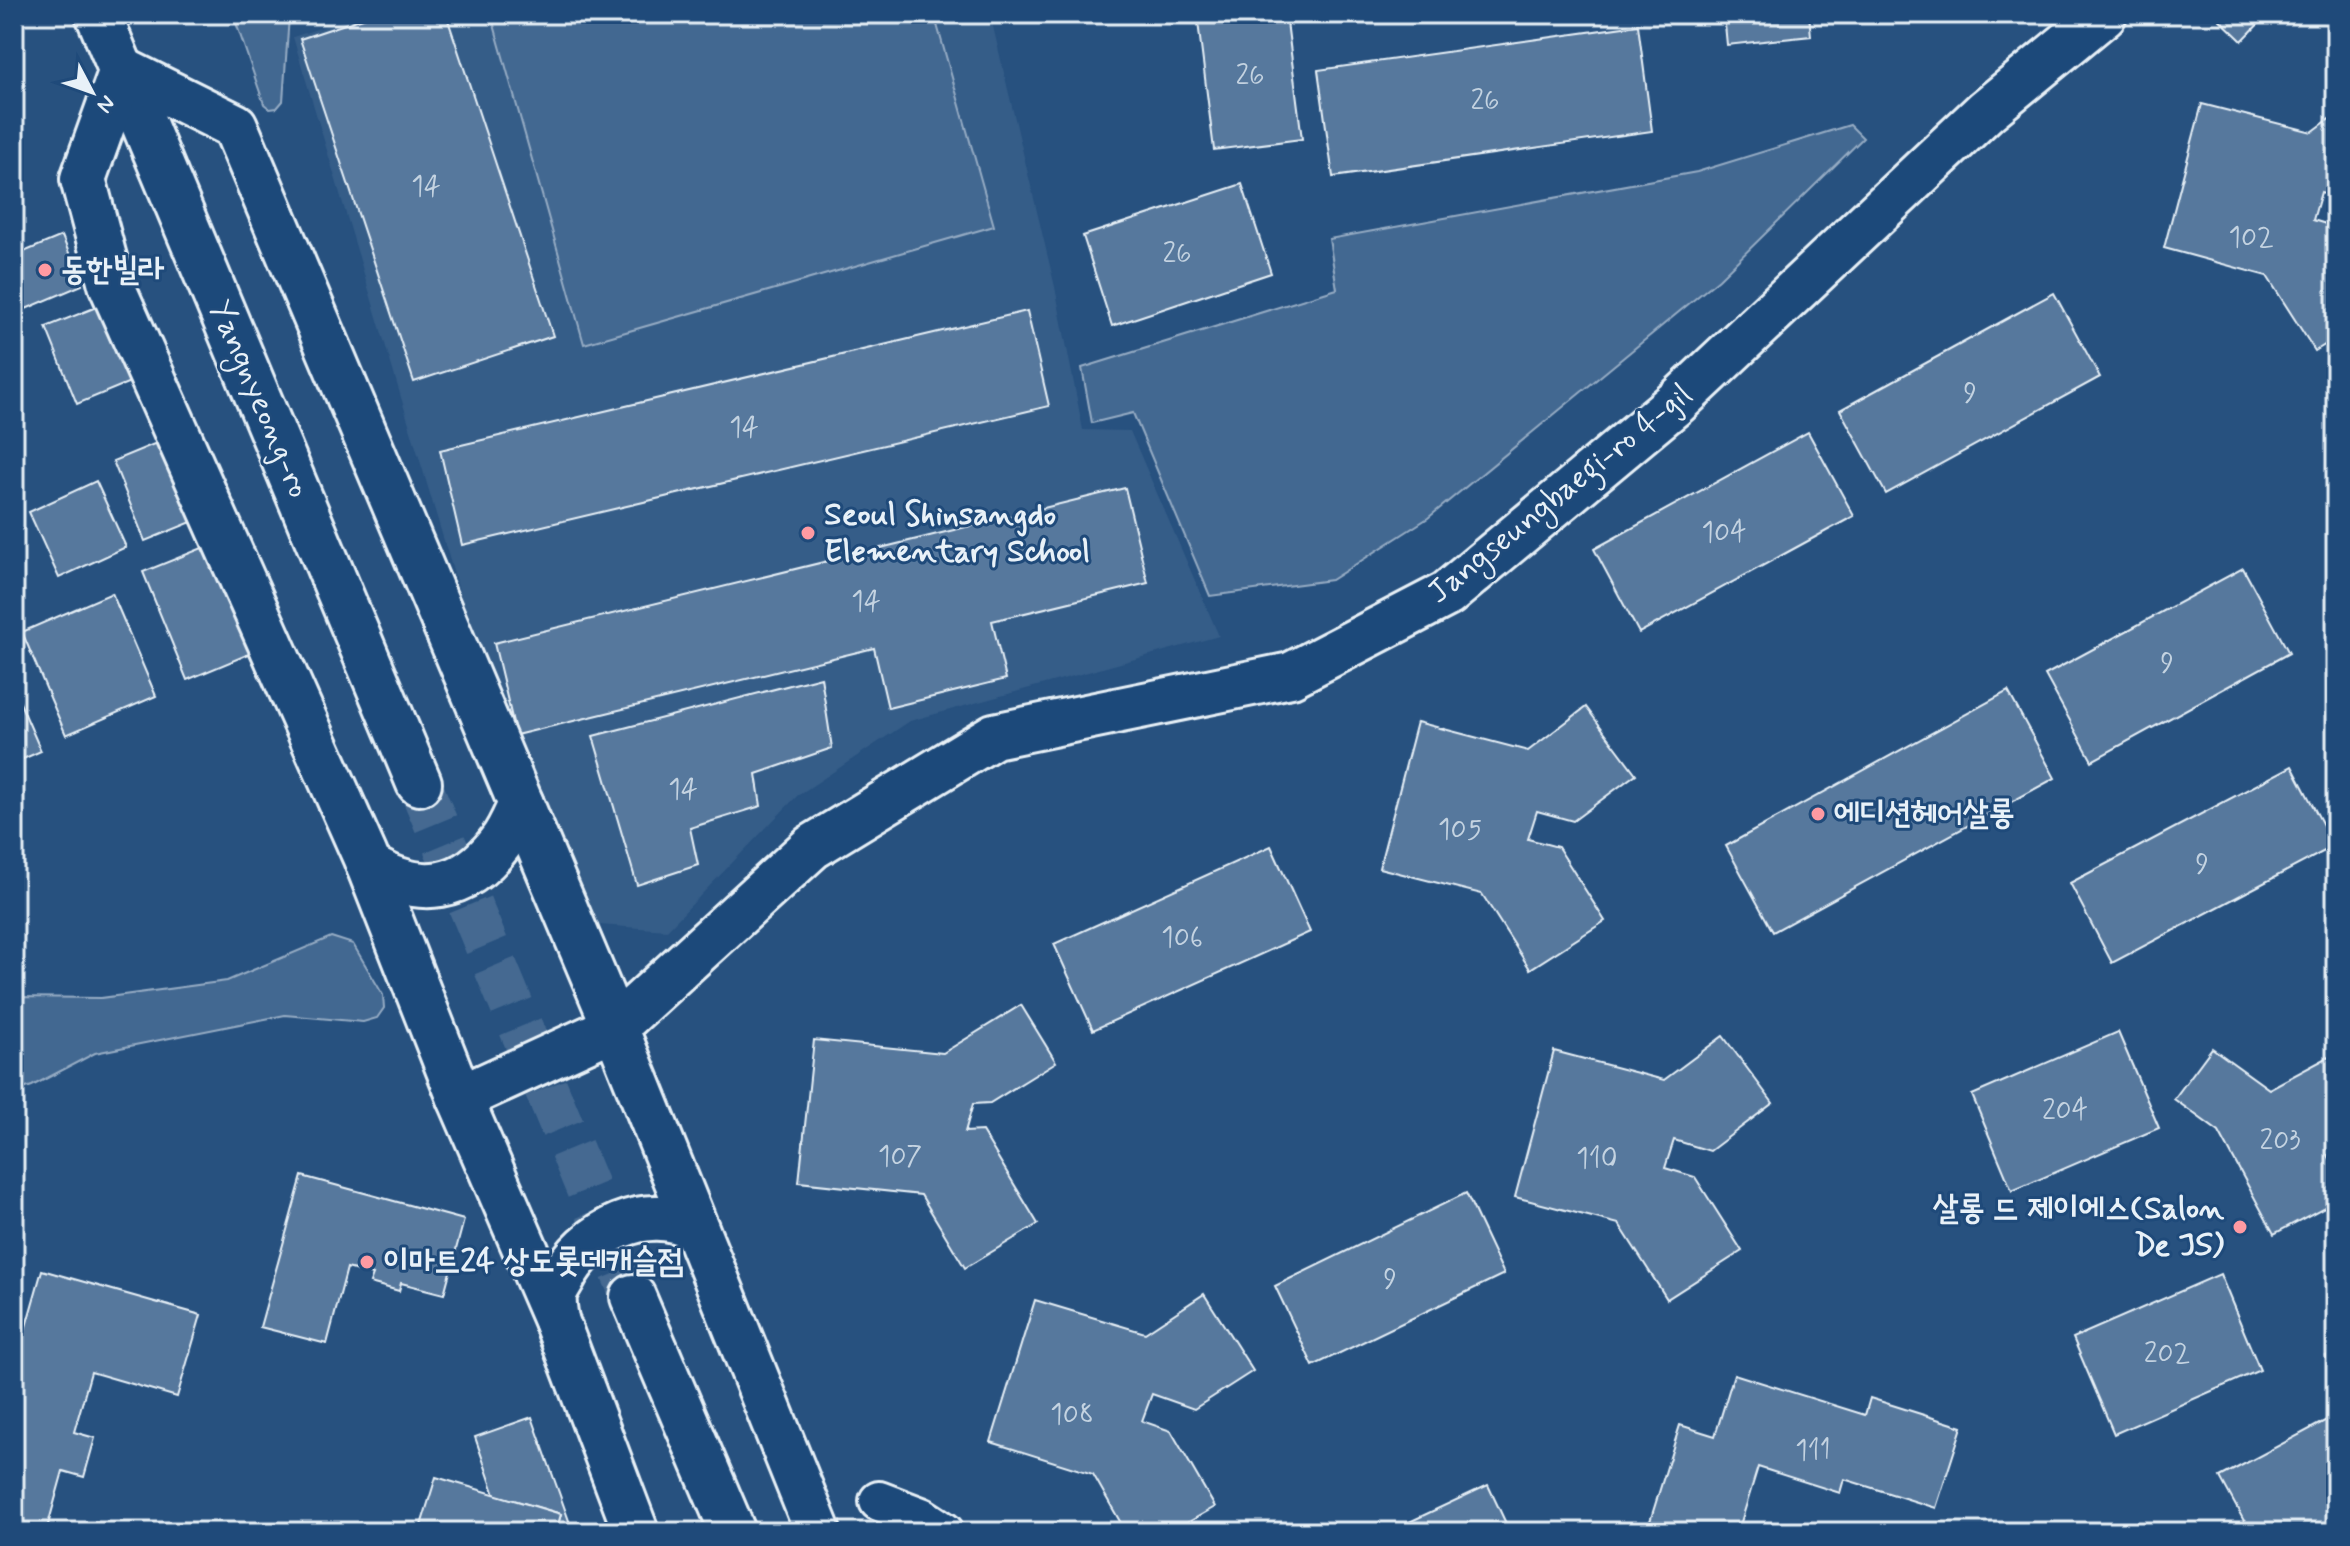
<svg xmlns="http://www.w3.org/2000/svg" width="2350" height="1546" font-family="Mynerve,'Poor Story',sans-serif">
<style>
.built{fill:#355d88}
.green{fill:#436891;stroke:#96acc4;stroke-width:2}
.building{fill:#57789d;stroke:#e8f1f8;stroke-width:2}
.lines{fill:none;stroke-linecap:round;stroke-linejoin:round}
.secondary-tunnel{stroke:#446991;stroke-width:44;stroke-dasharray:44 22;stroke-linecap:butt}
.minor-casing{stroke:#e8f1f8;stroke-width:44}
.tertiary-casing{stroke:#e8f1f8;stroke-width:50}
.secondary-casing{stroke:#e8f1f8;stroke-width:50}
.minor{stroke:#1f4a7a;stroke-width:38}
.tertiary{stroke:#1f4a7a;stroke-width:44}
.secondary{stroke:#1f4a7a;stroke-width:44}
.poi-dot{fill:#ff9aa2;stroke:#1f4a7a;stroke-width:3}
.labels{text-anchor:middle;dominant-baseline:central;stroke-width:6;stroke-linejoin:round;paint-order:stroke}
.number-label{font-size:28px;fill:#c4d3e1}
.poi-label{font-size:32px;font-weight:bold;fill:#e8f1f8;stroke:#1f4a7a;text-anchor:start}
.street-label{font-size:32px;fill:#e8f1f8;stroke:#1f4a7a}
</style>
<rect width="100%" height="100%" fill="#27517f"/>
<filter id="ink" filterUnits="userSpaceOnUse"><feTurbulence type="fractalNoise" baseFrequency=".0125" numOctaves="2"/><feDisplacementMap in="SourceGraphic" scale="16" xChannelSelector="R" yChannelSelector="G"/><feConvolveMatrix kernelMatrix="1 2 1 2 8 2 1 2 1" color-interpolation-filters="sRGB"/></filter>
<g filter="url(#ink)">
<polygon class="built" points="363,14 990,14 1055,287 1083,430 1130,431 1219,636 910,721 797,796 667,930 586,924 505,744 293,37"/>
<g class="green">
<polygon points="233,14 291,14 289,16 283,101 277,108 270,109 264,104"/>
<polygon points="491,14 934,14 994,226 584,344"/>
<polygon points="1850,125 1863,138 1719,279 1428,518 1331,580 1210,596 1133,413 1092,423 1082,368 1337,289 1329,239 1697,172"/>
<polygon points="331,937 353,944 383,995 384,1008 377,1018 363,1022 285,1015 95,1053 32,1086 14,1092 14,997 101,998 227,981"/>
</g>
<g class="building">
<polygon points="375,14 446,14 553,336 414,382 300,39"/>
<polygon points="1197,14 1286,14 1302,139 1214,150"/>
<polygon points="1724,14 1809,14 1811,36 1727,45"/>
<polygon points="2214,14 2268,14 2242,41"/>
<polygon points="1638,25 1652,131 1333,177 1318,70"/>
<polygon points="2202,104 2312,132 2336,114 2336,197 2321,192 2313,220 2336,227 2336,338 2315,351 2267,276 2164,248"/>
<polygon points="1242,184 1271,273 1112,326 1083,236"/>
<polygon points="62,236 82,285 14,314 14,256"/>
<polygon points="2054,293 2100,377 1886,494 1840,410"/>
<polygon points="104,304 135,380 77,404 46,327"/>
<polygon points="1027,311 1049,406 462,545 440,450"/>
<polygon points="1808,432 1854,516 1639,633 1594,549"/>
<polygon points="171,437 204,517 145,541 113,461"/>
<polygon points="96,481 126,547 59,578 29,512"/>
<polygon points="1125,488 1148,583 992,621 1006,679 888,708 874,648 516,735 494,643"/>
<polygon points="217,542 261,649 187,680 143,572"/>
<polygon points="2243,568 2289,653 2092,761 2045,675"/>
<polygon points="112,593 156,696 66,735 22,632"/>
<polygon points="821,677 832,748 756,774 761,806 690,828 698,865 637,885 593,736"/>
<polygon points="14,689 41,751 14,763"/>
<polygon points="2008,691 2055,778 1773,932 1726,846"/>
<polygon points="1586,707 1636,774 1573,821 1537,811 1528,839 1558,847 1605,921 1530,969 1482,894 1379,868 1417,722 1528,751"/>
<polygon points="2292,766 2334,846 2112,963 2070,883"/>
<polygon points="1271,846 1310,932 1093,1030 1054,944"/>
<polygon points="1021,1005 1056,1062 990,1103 973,1104 965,1132 982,1131 1038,1224 965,1268 921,1195 799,1182 814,1040 943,1053"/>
<polygon points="2118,1032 2159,1128 2012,1191 1972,1095"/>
<polygon points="1723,1036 1773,1103 1710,1151 1674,1140 1665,1168 1695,1177 1742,1251 1667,1299 1619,1224 1515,1197 1554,1051 1664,1080"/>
<polygon points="2212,1048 2269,1089 2336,1053 2336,1150 2328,1155 2336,1170 2336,1201 2274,1234 2219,1132 2174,1099"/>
<polygon points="302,1176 464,1220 444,1294 401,1283 399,1291 370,1283 373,1275 347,1268 327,1344 260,1327"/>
<polygon points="1466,1193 1504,1274 1313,1366 1275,1286"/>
<polygon points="42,1270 201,1315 177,1397 91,1372 74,1432 95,1438 84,1477 63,1471 46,1532 25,1532 14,1529 14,1369"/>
<polygon points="2220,1274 2260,1370 2114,1434 2073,1338"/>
<polygon points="1204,1294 1253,1371 1194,1409 1152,1394 1142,1421 1171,1431 1215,1507 1171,1532 1126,1532 1093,1474 991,1442 1035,1300 1145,1333"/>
<polygon points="2336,1350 2336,1372 2326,1356"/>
<polygon points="1734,1374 1865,1415 1870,1398 1962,1427 1936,1508 1844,1479 1840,1493 1758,1467 1738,1532 1647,1531 1680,1425 1715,1436"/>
<polygon points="2336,1415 2336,1532 2250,1532 2220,1477"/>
<polygon points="532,1417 573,1532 556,1532 561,1514 495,1495 475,1437"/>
<polygon points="436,1477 561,1514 556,1532 419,1532"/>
<polygon points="1488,1485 1510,1532 1388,1532"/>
</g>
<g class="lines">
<polyline class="secondary-tunnel" points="419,783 633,1297"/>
<defs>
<polyline id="minor" points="879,1501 921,1517 944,1532"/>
<polyline id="tertiary" points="460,1098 615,1027 812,847 994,736 1291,675 1447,594 1677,402 1986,111 2104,14"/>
<g id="secondary">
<polyline points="98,14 419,783"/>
<path d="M369,866C419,897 464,891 500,843C509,832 515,817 521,804"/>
<polyline points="633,1297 733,1532"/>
<path d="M556,1320C555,1313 553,1303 554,1296C555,1290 559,1284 562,1279C585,1232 648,1200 696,1229"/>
<polyline points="636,1532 556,1320 460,1098 365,856 111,284 83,179 122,70 235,126 615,1027 818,1532"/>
</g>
</defs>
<use href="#minor" class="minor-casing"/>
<use href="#tertiary" class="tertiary-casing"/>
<use href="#secondary" class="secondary-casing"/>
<use href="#minor" class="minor"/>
<use href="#tertiary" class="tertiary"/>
<use href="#secondary" class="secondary"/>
</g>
</g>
<g class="poi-dot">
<circle cx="45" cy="270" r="8"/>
<circle cx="808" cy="533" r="8"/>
<circle cx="1818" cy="814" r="8"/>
<circle cx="2240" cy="1227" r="8"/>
<circle cx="367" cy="1262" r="8"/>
</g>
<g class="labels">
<g class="number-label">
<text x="1250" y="76">26</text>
<text x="1485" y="101">26</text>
<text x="426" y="187">14</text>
<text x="2251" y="238">102</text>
<text x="1177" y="254">26</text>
<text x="1970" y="394">9</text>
<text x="744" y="428">14</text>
<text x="1724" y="533">104</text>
<text x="866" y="602">14</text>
<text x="2167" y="664">9</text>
<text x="683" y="790">14</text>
<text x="1460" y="830">105</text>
<text x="2202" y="865">9</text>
<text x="1182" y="938">106</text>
<text x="2065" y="1111">204</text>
<text x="2280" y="1141">203</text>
<text x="900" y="1157">107</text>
<text x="1597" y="1159">110</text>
<text x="1390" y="1280">9</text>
<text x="2167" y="1354">202</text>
<text x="1072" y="1415">108</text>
<text x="1813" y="1451">111</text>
</g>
<g class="poi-label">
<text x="61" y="270">동한빌라</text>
<text x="824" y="515">Seoul Shinsangdo<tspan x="824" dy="37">Elementary School</tspan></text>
<text x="1834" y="814">에디션헤어살롱</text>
<text x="2224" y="1209" text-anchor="end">살롱 드 제이에스(Salon<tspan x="2224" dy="37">De JS)</tspan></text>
<text x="383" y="1262">이마트24 상도롯데캐슬점</text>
</g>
<g class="street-label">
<text transform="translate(259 399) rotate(67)">Yangnyeong-ro</text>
<text transform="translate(1560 494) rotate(-39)">Jangseungbaegi-ro 4-gil</text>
</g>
</g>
<rect width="2350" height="1546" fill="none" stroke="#1f4a7a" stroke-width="48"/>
<rect x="24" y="24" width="2302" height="1498" fill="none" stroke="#e8f1f8" stroke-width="3" filter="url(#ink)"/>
<g transform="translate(92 92) rotate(131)" stroke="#1f4a7a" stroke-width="6" paint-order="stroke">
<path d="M0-6L14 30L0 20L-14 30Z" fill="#e8f1f8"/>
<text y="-12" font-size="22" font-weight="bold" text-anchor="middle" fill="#e8f1f8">N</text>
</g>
</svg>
